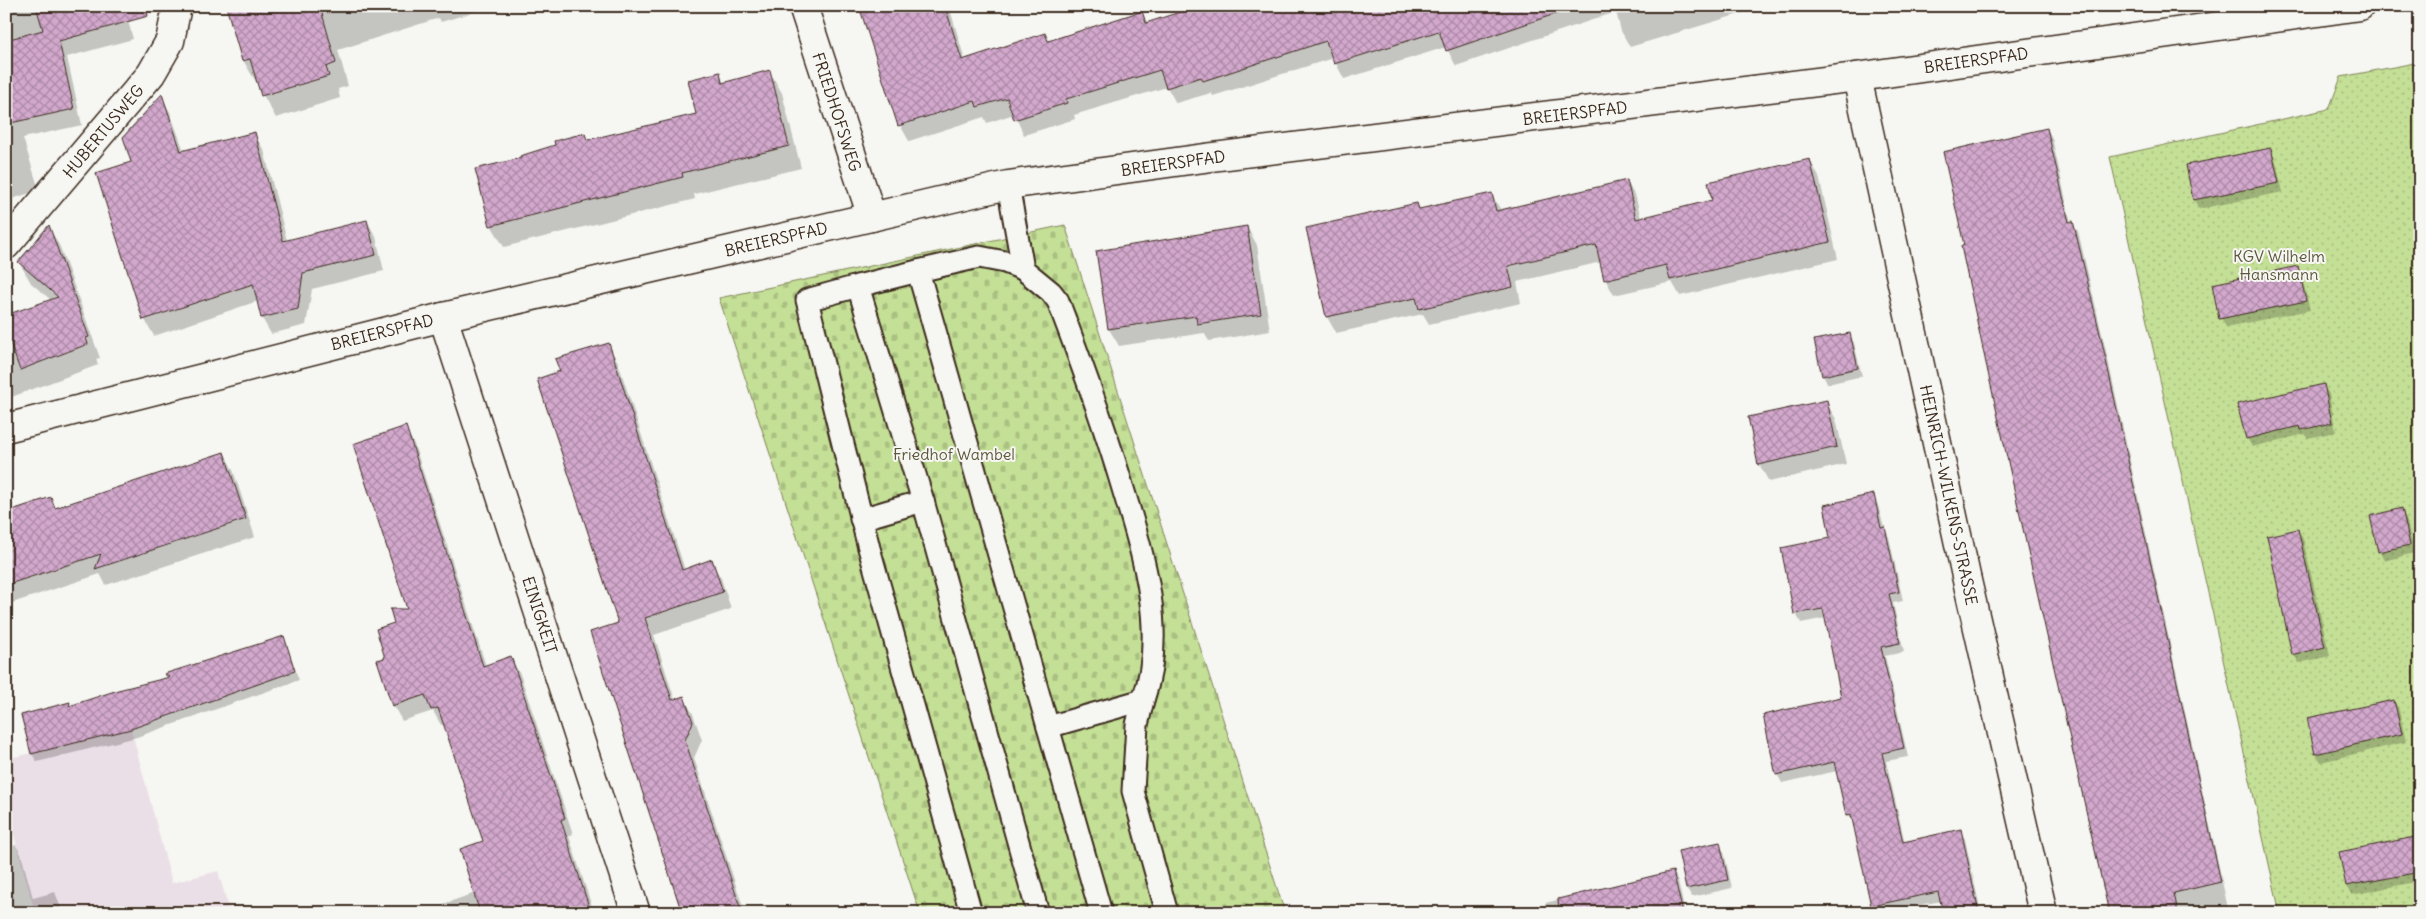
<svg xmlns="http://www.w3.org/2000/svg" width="2426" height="919" font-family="Delius,sans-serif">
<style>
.built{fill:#ebdfe7}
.grass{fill:url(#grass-dots);stroke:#80845a}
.cemetery{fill:url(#cemetery-stones);stroke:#80845a}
.shadow{fill:#0003}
.building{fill:url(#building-cross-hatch);stroke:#3b2a1e}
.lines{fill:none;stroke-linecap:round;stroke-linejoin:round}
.lane-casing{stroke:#3b2a1e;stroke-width:25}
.street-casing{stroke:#3b2a1e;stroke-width:31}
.lane{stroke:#f6f6f2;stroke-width:21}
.street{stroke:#f6f6f2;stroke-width:28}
.labels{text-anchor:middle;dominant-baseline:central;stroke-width:4;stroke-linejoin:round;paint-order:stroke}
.street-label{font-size:16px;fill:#3b2a1e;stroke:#f6f6f2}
.park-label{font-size:16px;fill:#5d573c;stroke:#f6f6f2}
</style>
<defs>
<pattern id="grass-dots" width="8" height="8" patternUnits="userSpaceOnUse" patternTransform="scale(1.25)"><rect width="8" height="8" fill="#c4df96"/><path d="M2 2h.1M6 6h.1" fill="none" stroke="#a9c081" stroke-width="1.8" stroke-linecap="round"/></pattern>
<pattern id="cemetery-stones" width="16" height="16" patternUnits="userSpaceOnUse" patternTransform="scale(1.25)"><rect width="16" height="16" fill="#c4df96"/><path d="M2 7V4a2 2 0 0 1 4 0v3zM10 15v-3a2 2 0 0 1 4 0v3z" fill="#a9c081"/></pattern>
<pattern id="building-cross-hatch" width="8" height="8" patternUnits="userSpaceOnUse" patternTransform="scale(1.25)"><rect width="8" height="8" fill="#d2a8cd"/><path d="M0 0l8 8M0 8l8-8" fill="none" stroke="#ac89a6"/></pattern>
</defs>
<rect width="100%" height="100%" fill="#f6f6f2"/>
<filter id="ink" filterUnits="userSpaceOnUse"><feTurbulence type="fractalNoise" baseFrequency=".02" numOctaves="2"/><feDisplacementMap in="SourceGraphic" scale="10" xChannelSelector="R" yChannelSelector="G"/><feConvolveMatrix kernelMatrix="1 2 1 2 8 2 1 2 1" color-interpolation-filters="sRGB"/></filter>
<g filter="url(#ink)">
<polygon class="built" points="131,729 172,883 218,871 230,913 35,913 6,806 6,759"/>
<polygon class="grass" points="2420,62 2420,913 2280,913 2110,157 2329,109 2341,77"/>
<polygon class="cemetery" points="1065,225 1285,913 920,913 719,298"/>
<g class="shadow">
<polygon points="6,6 124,6 133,39 67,57 82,125 23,138 39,190 6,201"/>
<polygon points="227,6 493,6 441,22 439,18 338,50 348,86 338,89 340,98 276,118 263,95 258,82 256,82 243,60"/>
<polygon points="860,6 949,6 965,60 1045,35 1049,42 1141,12 1148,23 1202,6 1766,6 1630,47 1621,31 1616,12 1456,66 1446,47 1344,79 1333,58 1213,96 1211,93 1176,103 1167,87 1074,115 1075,119 1024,135 1014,114 987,123 984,117 909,141 900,125"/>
<polygon points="770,72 782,93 801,168 694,194 695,199 504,247 491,225 522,159 584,134 588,141 698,115 719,74 724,83"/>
<polygon points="161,96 170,112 184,151 254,134 264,150 287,241 367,221 376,237 384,271 312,289 306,325 271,334 262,318 258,301 154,336 145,320 98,174 133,162"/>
<polygon points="2047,129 2052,138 2071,223 2078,231 2106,351 2229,913 2110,913 1965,246"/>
<polygon points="2270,149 2275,158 2283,192 2199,209 2194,200 2187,166"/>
<polygon points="1810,160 1819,177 1838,259 1680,296 1672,282 1614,295 1605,279 1601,262 1517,282 1521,303 1429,324 1423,314 1336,333 1327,317 1307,229 1417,205 1420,210 1491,194 1501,210 1627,182 1636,198 1641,219 1713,201"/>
<polygon points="49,227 60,247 100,358 96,359 98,365 6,399 6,337 51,300 31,283 19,262"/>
<polygon points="1247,227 1257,245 1270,331 1209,341 1204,333 1119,346 1109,329"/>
<polygon points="2297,268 2302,277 2310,310 2226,327 2221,318"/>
<polygon points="1849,334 1854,343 1862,376 1828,384 1823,376"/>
<polygon points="608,345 618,362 685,570 711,561 721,578 731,609 654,635 675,700 683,697 693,714 702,740 694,758 745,913 683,913 561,372"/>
<polygon points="2324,386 2329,394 2336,432 2308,438 2305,434 2252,447 2247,438"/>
<polygon points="1826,402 1836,419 1846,464 1769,482 1759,464"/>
<polygon points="405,428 414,444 486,666 511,658 520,674 573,834 569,836 594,913 446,913 443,904 475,893 485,842 445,724 441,725 433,711 402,721 393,705 387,659 396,623 408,610"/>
<polygon points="224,453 233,470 255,537 106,585 100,574 6,605 6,513 51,499 56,509"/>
<polygon points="1873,496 1878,505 1884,528 1889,537 1903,601 1893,603 1904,652 1885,656 1908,757 1886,761 1905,843 1960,831 1965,839 1981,913 1944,913 1942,901 1876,913 1872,906 1854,823 1847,814 1837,771 1782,783 1777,774 1842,698 1826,618 1801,623 1796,614 1782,549 1831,539"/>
<polygon points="2401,510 2406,518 2414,553 2384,561 2380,552 2372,517"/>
<polygon points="2298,530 2303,539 2330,656 2299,663 2294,655"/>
<polygon points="283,637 299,680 137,737 37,762 32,754 23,716 69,704 71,707 167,679 165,675"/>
<polygon points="2394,701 2399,710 2406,742 2321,762 2316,754 2309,719"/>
<polygon points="2420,837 2420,881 2352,895 2347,886 2340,853"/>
<polygon points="1719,844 1724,852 1732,888 1692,897 1687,889"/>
<polygon points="16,845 21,854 33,898 55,892 63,913 6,913 6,848"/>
<polygon points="1673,872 1678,881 1685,913 1547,913 1545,903"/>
</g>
<g class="building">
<polygon points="36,6 146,6 148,16 59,41 74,109 6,124 6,40 43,30"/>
<polygon points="226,6 320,6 336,63 326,67 329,76 261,96 250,59 242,61"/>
<polygon points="859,6 945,6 962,60 1045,33 1048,41 1142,11 1146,23 1198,6 1560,6 1561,12 1446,51 1439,31 1334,64 1326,41 1203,81 1201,77 1166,88 1160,70 1066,99 1067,103 1014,120 1007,98 977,107 975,101 898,126"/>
<polygon points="770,70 789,146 682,173 683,177 490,226 475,169 521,158 520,156 555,145 554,141 585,133 587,140 696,114 688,80 720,72 722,83"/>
<polygon points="162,94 181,151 255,132 283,241 367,220 376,255 303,273 298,309 261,318 253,284 143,320 96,173 131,162 123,137"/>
<polygon points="2047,128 2069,222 2073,221 2102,342 2221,882 2174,893 2178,913 2109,913 1987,368 1961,246 1964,245 1943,152"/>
<polygon points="2271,148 2279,183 2193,200 2186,165"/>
<polygon points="1810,159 1830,242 1670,280 1666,265 1604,280 1596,245 1508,266 1513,287 1419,309 1416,298 1326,317 1306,228 1417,203 1419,209 1492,193 1496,211 1627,180 1636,219 1712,200 1708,182"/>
<polygon points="49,225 89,337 86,338 88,344 20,370 6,332 6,315 58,297 18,262"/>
<polygon points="1247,226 1261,314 1197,324 1196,316 1108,329 1096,251"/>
<polygon points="2298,266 2306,301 2219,319 2212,284"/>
<polygon points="1850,333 1858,368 1822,376 1814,340"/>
<polygon points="609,343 682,570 712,559 723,592 645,618 672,700 684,696 693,722 685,740 742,913 682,913 590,632 618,623 537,379 560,371 555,359"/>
<polygon points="2324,384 2332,423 2301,430 2300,426 2246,439 2237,404"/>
<polygon points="1827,400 1837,447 1758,465 1748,417"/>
<polygon points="406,426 483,666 511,656 565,818 561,820 591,913 480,913 460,849 483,841 438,708 431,710 425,695 392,706 377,660 385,658 376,629 394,623 390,609 407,609 353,444"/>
<polygon points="224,452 246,519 95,569 101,554 6,585 6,512 51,497 55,508"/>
<polygon points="1874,494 1881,528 1885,527 1899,592 1889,594 1900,643 1881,647 1904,748 1882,753 1903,842 1961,829 1979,913 1943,913 1938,892 1871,906 1851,814 1846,815 1834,762 1776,775 1763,715 1841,697 1823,609 1794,614 1781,548 1830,538 1824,505"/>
<polygon points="2402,508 2410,545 2378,552 2370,516"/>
<polygon points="2298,529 2325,647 2292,655 2267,536"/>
<polygon points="284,636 295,671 131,729 31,754 21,715 70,702 69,706 118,690 170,677 164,674"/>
<polygon points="2394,700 2402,734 2315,754 2307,718"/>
<polygon points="2420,836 2420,872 2346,886 2339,852"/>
<polygon points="1720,842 1728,880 1686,889 1678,851"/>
<polygon points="1673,871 1683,913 1559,913 1558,899"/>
</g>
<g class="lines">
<defs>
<g id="lane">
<path d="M1008,185L1023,269L1051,292L1058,301C1082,364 1105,427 1124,492C1144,557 1167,633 1143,700L1048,727"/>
<polyline points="1023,269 1005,262 979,257 918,271 1101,913"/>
<polyline points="918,271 858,286 923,501 1038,913"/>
<polyline points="858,286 807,300 869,548 971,913"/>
<polyline points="861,519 923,501"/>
<polyline points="1143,700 1137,725 1133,791 1167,913"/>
</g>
<g id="street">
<polyline points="803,6 872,217"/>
<polyline points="1857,77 1966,576 2043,913"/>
<polyline points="6,245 151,74 170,41 177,6"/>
<polyline points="443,317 636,913"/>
<polyline points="6,428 443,317 1008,185 1212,157 1857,77 2360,6"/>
</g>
</defs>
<use href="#lane" class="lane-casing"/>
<use href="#street" class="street-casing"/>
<use href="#lane" class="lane"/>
<use href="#street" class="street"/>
</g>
</g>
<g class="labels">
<g class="street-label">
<text transform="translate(1976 60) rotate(-8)">BREIERSPFAD</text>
<text transform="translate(837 112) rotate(72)">FRIEDHOFSWEG</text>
<text transform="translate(1575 113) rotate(-7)">BREIERSPFAD</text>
<text transform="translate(103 131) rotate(-50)">HUBERTUSWEG</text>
<text transform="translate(1173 163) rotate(-8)">BREIERSPFAD</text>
<text transform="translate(776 239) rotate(-13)">BREIERSPFAD</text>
<text transform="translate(382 332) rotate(-14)">BREIERSPFAD</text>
<text transform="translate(1949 495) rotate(78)">HEINRICH-WILKENS-STRASSE</text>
<text transform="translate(540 615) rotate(72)">EINIGKEIT</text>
</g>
<g class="park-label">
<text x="2279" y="256">KGV Wilhelm<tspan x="2279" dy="18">Hansmann</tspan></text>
<text x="954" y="454">Friedhof Wambel</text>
</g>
</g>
<rect width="2426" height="919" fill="none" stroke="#f6f6f2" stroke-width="25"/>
<rect x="12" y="12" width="2401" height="894" fill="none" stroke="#3b2a1e" stroke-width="2" filter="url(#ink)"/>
</svg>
